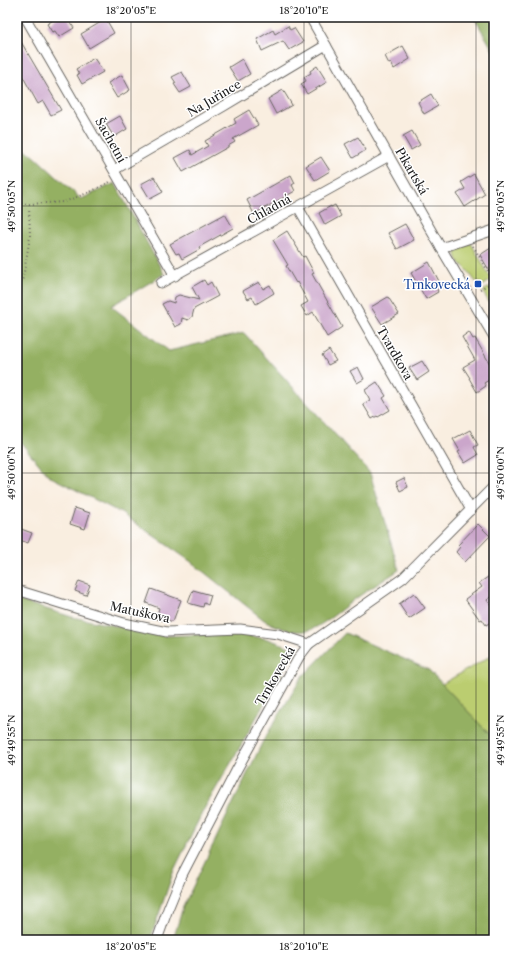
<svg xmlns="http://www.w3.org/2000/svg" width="511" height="957" font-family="'Libre Caslon Text',serif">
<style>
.green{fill:#bbcd70;stroke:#6c7446}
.forest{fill:#94b062;stroke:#58663f}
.building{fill:#cba6cb}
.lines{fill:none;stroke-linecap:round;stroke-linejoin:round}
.minor-casing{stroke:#696661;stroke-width:11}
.path{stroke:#696661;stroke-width:2;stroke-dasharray:1 3;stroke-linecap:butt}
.minor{stroke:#fff;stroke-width:9}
.ticks{fill:none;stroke:#1c1c1c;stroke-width:1;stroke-opacity:0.45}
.transit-dot{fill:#1a4fb4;stroke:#fff;stroke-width:1.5}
.labels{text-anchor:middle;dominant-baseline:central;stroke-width:3;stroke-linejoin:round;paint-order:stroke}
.street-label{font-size:12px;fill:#1c1c1c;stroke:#fff}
.transit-label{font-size:12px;fill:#164399;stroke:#fff;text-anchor:end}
.neatline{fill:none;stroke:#1c1c1c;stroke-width:1.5}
.ticks-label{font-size:10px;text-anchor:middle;fill:#1c1c1c}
</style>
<rect width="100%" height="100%" fill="#fff"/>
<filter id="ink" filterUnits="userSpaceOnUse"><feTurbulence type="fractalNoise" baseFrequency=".025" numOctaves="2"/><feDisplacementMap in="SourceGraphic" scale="8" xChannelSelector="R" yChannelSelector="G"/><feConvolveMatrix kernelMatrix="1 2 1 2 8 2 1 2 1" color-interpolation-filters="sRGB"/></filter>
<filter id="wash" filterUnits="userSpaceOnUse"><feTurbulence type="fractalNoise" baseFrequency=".012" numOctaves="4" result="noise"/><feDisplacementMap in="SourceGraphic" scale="16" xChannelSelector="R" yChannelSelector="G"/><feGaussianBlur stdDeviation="0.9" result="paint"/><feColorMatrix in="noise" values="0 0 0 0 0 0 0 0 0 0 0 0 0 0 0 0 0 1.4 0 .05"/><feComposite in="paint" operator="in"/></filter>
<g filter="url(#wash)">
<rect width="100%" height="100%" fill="#f9eee0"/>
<g class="green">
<path d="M471,243L492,280L481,286L479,281L476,282C473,279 471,274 468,271C461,263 455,262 456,249L461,246Z"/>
<polygon points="494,285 494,299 489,302 484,294 484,290"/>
<polygon points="494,654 494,739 442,684"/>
</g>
<g class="forest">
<polygon points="474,17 494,17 494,52"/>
<path d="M17,145L33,155L81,199L115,183L164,274L111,306L169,351L244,333L370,473L399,570C384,580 369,589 355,599C343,608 319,629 306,631C291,633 277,627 264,620L190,561L121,513L49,476L17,438Z"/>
<polygon points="17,600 72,617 166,636 213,634 239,634 268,639 295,649 235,756 204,809 174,870 150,940 17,940"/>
<polygon points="345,633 429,670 494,739 494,940 173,940 183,907 263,741 302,677"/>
</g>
<g id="blocks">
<g class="building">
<polygon points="58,17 67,17 74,28 59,37 55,31 52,32 47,24"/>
<polygon points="106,19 114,33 89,48 81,34"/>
<polygon points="288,26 290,30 294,28 303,42 289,50 283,41 262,51 257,39 273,30 275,34"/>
<polygon points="17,35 61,110 51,115 43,101 38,104 17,66"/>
<polygon points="403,46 410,59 394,69 391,63 389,64 385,56"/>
<polygon points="94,58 103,72 82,84 77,75 79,74 76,69"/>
<polygon points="242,59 250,74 238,81 229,67"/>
<polygon points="317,66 327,82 307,94 301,84 306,81 304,77 311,73 310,71"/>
<polygon points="182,72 191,87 180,93 174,84 176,83 172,77"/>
<polygon points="122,75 130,90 117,98 108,83"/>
<polygon points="283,90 292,105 276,114 268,99"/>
<polygon points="431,94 438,106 424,114 418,102"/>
<polygon points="249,110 258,125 233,139 235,142 228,146 228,147 183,172 175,158 190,150 192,155 208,146 205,141 236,123 234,119"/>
<polygon points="120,116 127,129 114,137 106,124"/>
<polygon points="412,131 420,145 411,150 403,136"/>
<polygon points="358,137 366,150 353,158 345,144"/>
<polygon points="321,157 330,171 315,180 306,166"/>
<polygon points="474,174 485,194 465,207 457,194 465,189 461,182"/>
<polygon points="291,175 295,183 292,185 295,191 254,214 247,200"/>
<polygon points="154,177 163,192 150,199 141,184"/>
<polygon points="335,205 341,216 325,225 319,213 331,206 331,207"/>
<polygon points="225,214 233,228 199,247 200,249 182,259 179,253 176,254 170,244"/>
<polygon points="405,224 414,240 397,249 388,233"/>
<polygon points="287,231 303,257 305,256 314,273 312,274 342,327 327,337 313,312 307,316 301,306 308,302 297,282 296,283 286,266 288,265 273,240"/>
<polygon points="494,246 494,278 480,255"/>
<polygon points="429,262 442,287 437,290 438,292 426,299 411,273"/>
<polygon points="204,280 207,285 211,282 218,296 194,309 192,317 188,320 182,318 181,324 175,327 162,304 168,301 174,303 175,297 179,295 199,300 192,287"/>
<polygon points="259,282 263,289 270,285 274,293 256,304 252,297 248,299 243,291"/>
<polygon points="388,297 399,314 382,324 371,307"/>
<polygon points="469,332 473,339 475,338 494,371 494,377 484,383 486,386 477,392 469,378 470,378 463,367 475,360 462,337"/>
<polygon points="329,350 336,361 328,365 322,355"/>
<polygon points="422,361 429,372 417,380 409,368"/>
<polygon points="358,367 364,379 357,383 350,371"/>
<polygon points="377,382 386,396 383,398 390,410 378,417 377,416 372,419 363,404 370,400 365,390"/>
<polygon points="470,430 478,445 474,447 478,455 465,463 458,452 460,451 453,439"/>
<polygon points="404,478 408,487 400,491 396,482"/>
<polygon points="75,508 90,513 85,529 70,524"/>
<polygon points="478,524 490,536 465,562 456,552 460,547 458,545"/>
<polygon points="21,529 32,533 28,543 17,539"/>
<polygon points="494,573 494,595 487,600 494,610 494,620 486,625 482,619 480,620 465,599 482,587 479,583"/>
<polygon points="79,581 90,585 86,595 75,591"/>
<polygon points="151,589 181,600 173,621 166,621 156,619 159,608 146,603"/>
<polygon points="193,590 211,595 208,605 204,603 203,607 188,603"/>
<polygon points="414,593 425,608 409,619 399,604"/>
</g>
</g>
</g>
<g filter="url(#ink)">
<use href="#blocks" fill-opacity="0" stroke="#696661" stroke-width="1"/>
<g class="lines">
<defs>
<g id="minor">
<polyline points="25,17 175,276"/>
<polyline points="310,17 441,248 494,337"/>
<polyline points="114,170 224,106 326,45"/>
<polyline points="298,207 471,510"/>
<polyline points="441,248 494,230"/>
<polyline points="161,283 389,156"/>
<polyline points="17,590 124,623 167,632 240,629 278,634 309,644"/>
<polyline points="157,940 168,909 182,875 236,771 299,657 309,644 403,578 494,486"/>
</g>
</defs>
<use href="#minor" class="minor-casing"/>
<g class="path">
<polyline points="17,203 29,204 64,202 90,192 110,182"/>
<polyline points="473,246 494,281"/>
<polyline points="480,289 494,282"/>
<polyline points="17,290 23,278 30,237 29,204"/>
</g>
<use href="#minor" class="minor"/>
</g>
</g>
<path class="ticks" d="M131,17V940M304,17V940M476,17V940M17,206H494M17,473H494M17,740H494"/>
<rect class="transit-dot" x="474" y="280" width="8" height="8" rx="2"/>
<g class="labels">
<g class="street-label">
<text transform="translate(214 98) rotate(-31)">Na Juřince</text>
<text transform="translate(111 140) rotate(60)">Šachetní</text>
<text transform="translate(412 171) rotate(60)">Pikartská</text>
<text transform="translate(269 209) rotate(-29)">Chladná</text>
<text transform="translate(395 353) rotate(60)">Tvardkova</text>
<text transform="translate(140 612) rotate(12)">Matuškova</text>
<text transform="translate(275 676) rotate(-60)">Trnkovecká</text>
</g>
<g class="transit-label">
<text x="470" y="284">Trnkovecká</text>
</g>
</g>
<rect width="511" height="957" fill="none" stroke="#fff" stroke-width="44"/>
<rect x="22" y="22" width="467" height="913" class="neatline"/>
<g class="ticks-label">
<text x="131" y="14">18°20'05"E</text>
<text x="304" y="14">18°20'10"E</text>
<text transform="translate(11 206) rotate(-90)" y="4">49°50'05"N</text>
<text transform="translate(500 206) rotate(-90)" y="4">49°50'05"N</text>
<text transform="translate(11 473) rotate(-90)" y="4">49°50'00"N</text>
<text transform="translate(500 473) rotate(-90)" y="4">49°50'00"N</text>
<text transform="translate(11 740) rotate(-90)" y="4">49°49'55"N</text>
<text transform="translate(500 740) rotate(-90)" y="4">49°49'55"N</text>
<text x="131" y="950">18°20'05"E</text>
<text x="304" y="950">18°20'10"E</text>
</g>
</svg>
